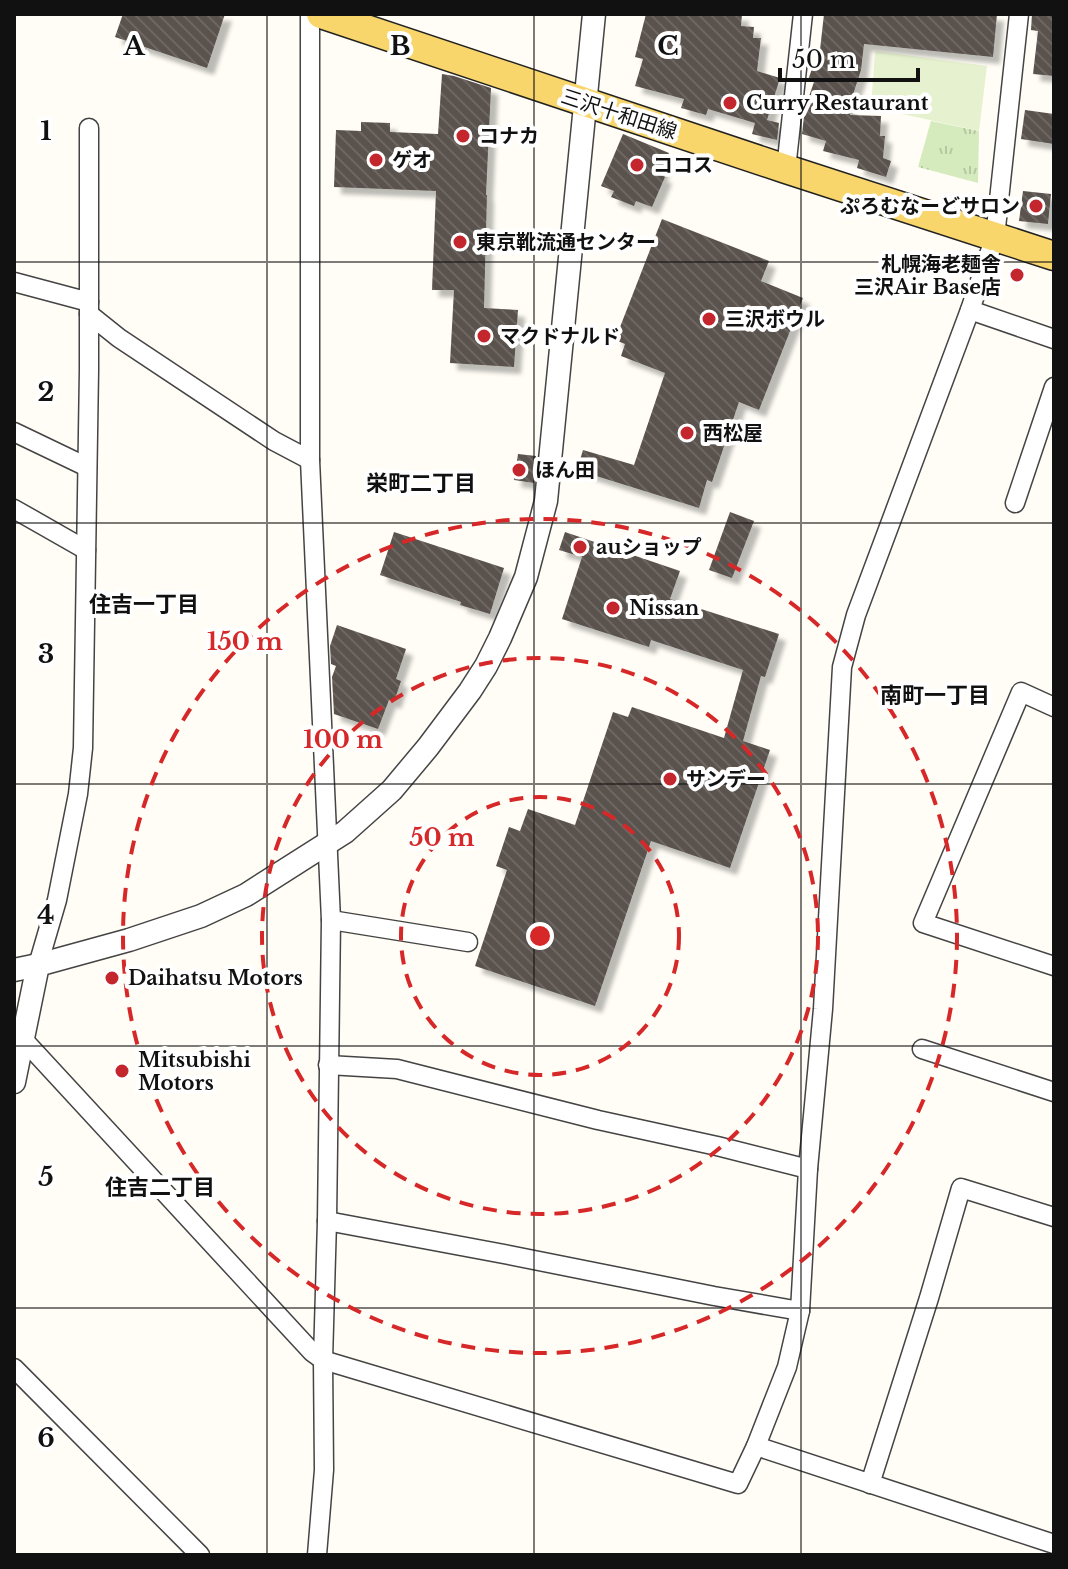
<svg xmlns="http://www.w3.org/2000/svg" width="1068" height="1569" font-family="'Libre Baskerville','Noto Sans JP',serif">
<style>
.park{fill:url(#park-tufts)}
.pitch{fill:#e6f2cf}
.building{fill:url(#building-back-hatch);filter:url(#shadow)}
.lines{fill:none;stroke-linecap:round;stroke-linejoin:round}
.minor-casing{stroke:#444;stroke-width:21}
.tertiary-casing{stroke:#444;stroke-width:25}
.primary-casing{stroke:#222;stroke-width:31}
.minor{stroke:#fff;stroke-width:18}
.tertiary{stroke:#fff;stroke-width:22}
.primary{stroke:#f9d66b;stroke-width:28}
.grid{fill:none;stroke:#111;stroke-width:2;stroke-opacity:0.55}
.ring{fill:none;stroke:#d62828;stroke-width:4;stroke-dasharray:14 10}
.poi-dot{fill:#c4262e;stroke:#fff;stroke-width:3}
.labels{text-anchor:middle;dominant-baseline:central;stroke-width:8;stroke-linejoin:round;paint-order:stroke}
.poi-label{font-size:20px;font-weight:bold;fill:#111;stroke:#fff;text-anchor:start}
.street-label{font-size:20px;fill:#111;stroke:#fff}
.neighbourhood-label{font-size:22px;font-weight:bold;fill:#111;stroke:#fff}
.grid-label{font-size:26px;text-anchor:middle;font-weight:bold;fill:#111;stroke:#fff;stroke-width:8;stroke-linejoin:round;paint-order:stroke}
.centre{fill:#d62828;stroke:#fff;stroke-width:4}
.ring-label{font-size:24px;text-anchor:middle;font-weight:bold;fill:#d62828;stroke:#fff;stroke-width:8;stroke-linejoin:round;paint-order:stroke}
</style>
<defs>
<pattern id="park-tufts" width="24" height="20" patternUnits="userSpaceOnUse" patternTransform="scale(2)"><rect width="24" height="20" fill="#d5ebbd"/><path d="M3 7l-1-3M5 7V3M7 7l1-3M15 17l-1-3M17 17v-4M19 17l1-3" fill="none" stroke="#b6c8a1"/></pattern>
<pattern id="building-back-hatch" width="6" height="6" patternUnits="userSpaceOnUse" patternTransform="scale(2)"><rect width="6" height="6" fill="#5a524d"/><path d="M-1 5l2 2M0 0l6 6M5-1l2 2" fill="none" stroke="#6d6662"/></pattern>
<filter id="shadow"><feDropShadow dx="7" dy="7" stdDeviation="2" flood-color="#0004"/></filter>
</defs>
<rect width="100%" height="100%" fill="#fffdf5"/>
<polygon class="park" points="931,121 979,131 978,183 918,167"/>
<polygon class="pitch" points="875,51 987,66 979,131 871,107"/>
<g class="building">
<polygon points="123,14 225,14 207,68 115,37"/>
<polygon points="646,14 742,14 741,26 754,27 753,38 761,38 757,71 780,78 767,120 779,123 777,140 752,134 755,123 708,109 706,115 681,108 684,99 635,86 643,59 635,57"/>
<polygon points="824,14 997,14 993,57 864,44 861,70 848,110 851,111 850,115 881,116 880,136 885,136 883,158 891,161 886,177 857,168 859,160 823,151 826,141 802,134 805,108 814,82 808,80 813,66 818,68"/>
<polygon points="1032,14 1054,14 1054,76 1033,74 1038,31 1031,30"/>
<polygon points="442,74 454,76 491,88 486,195 487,195 484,308 518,310 514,367 450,363 454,290 432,290 436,191 334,187 336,130 361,131 361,122 390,123 390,132 438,134"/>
<polygon points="1025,110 1054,114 1054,144 1021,139"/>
<polygon points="623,134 669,153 660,174 665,177 652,207 636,201 634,206 611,197 614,191 601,186"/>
<polygon points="1023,191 1051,194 1048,224 1019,221"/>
<polygon points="662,219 769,261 761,281 803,298 759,410 739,402 712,482 707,480 699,508 577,470 583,450 634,465 665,373 621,356 625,344 615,340"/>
<polygon points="518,454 536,456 534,483 514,480"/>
<polygon points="730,512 754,521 732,578 709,570"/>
<polygon points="394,532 504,568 490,614 460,605 461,602 380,575"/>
<polygon points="565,532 680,571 670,599 779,634 765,677 761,676 743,741 770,750 730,868 651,841 595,1006 475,966 507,870 496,866 509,827 520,831 528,809 575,825 613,712 628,717 632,707 724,738 743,670 651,640 649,647 562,619 582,557 559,550"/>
<polygon points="337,625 406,649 396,679 401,681 394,702 389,700 378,729 334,714 332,677 336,666 331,664 330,646"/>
</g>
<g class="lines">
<defs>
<g id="minor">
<polyline points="310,14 310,460 331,920 327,1221 323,1360 324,1470 317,1555"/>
<polyline points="786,169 803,14"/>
<polyline points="14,282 89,302"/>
<polyline points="970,310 1054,339"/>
<polyline points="89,314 119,338 274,441 310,460"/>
<polyline points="14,432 87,467"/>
<polyline points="1015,503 1054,387"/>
<polyline points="14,509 86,550"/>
<polyline points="1054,707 1021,692 923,923 1054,966"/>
<polyline points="331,920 468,942"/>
<polyline points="38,965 57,900 78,794 83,748 89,370 89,128"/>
<polyline points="22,1038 312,1352 323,1360 738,1484 756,1446 787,1367 800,1311 808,1169 823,1009 842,667 856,615 970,310 995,237 1019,14"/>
<polyline points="922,1049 1054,1092"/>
<polyline points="328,1065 397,1069 598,1120 717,1146 808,1169"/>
<polyline points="327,1221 509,1255 714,1296 800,1311"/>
<polyline points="14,1368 200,1555"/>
<polyline points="756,1446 1054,1544"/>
<polyline points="870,1484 929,1298 961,1188 1054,1217"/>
</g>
<g id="tertiary">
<polyline points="14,970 38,965"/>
<polyline points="14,1082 38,965 129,940 201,916 246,895 345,832 392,790 428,747 470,691 486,666 500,638 526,577 546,501 594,14"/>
</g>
<polyline id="primary" points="321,14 786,169 1054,256"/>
</defs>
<use href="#minor" class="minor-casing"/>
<use href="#tertiary" class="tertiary-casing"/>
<use href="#primary" class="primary-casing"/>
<use href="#minor" class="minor"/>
<use href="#tertiary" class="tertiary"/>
<use href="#primary" class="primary"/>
</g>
<path class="grid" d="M267,14V1555M534,14V1555M801,14V1555M14,262H1054M14,523H1054M14,784H1054M14,1046H1054M14,1308H1054"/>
<g class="ring">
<circle cx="540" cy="936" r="139"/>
<circle cx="540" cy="936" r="278"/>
<circle cx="540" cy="936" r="417"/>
</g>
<g class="poi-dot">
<circle cx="730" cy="103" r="8"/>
<circle cx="463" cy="136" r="8"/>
<circle cx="376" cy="160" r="8"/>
<circle cx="637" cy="165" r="8"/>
<circle cx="1036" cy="206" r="8"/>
<circle cx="460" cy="242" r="8"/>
<circle cx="1017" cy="275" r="8"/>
<circle cx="709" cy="319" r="8"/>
<circle cx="484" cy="336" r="8"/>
<circle cx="687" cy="433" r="8"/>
<circle cx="519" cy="470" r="8"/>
<circle cx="580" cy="547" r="8"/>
<circle cx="613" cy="608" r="8"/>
<circle cx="670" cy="779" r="8"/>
<circle cx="112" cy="978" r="8"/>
<circle cx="122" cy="1071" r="8"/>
</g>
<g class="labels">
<g class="poi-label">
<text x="746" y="103">Curry Restaurant</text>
<text x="479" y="136">コナカ</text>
<text x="392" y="160">ゲオ</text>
<text x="653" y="165">ココス</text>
<text x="1020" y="206" text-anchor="end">ぷろむなーどサロン</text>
<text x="476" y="242">東京靴流通センター</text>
<text x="1001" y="264" text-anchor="end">札幌海老麺舎<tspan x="1001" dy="23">三沢Air Base店</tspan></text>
<text x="725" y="319">三沢ボウル</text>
<text x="500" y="336">マクドナルド</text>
<text x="703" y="433">西松屋</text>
<text x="535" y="470">ほん田</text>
<text x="596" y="547">auショップ</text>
<text x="629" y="608">Nissan</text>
<text x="686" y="779">サンデー</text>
<text x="128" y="978">Daihatsu Motors</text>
<text x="138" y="1060">Mitsubishi<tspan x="138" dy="23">Motors</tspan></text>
</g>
<g class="street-label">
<text transform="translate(619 114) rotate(18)">三沢十和田線</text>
</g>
<g class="neighbourhood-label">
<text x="421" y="483">栄町二丁目</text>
<text x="144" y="604">住吉一丁目</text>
<text x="935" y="695">南町一丁目</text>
<text x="160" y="1187">住吉二丁目</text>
</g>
</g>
<g class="grid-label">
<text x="134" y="55">A</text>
<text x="400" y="55">B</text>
<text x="668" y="55">C</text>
<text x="46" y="140">1</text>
<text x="46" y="401">2</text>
<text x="46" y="663">3</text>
<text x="46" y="924">4</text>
<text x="46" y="1186">5</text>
<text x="46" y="1447">6</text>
</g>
<circle cx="540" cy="936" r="12" class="centre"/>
<g class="ring-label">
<text x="245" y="650">150 m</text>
<text x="343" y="748">100 m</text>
<text x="442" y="846">50 m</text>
</g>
<rect width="1068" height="1569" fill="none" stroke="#111111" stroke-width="32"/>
<path d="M780 68v12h138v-12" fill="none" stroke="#111111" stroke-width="4"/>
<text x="792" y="68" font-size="24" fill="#111111" stroke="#ffffff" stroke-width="6" paint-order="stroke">50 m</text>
</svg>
